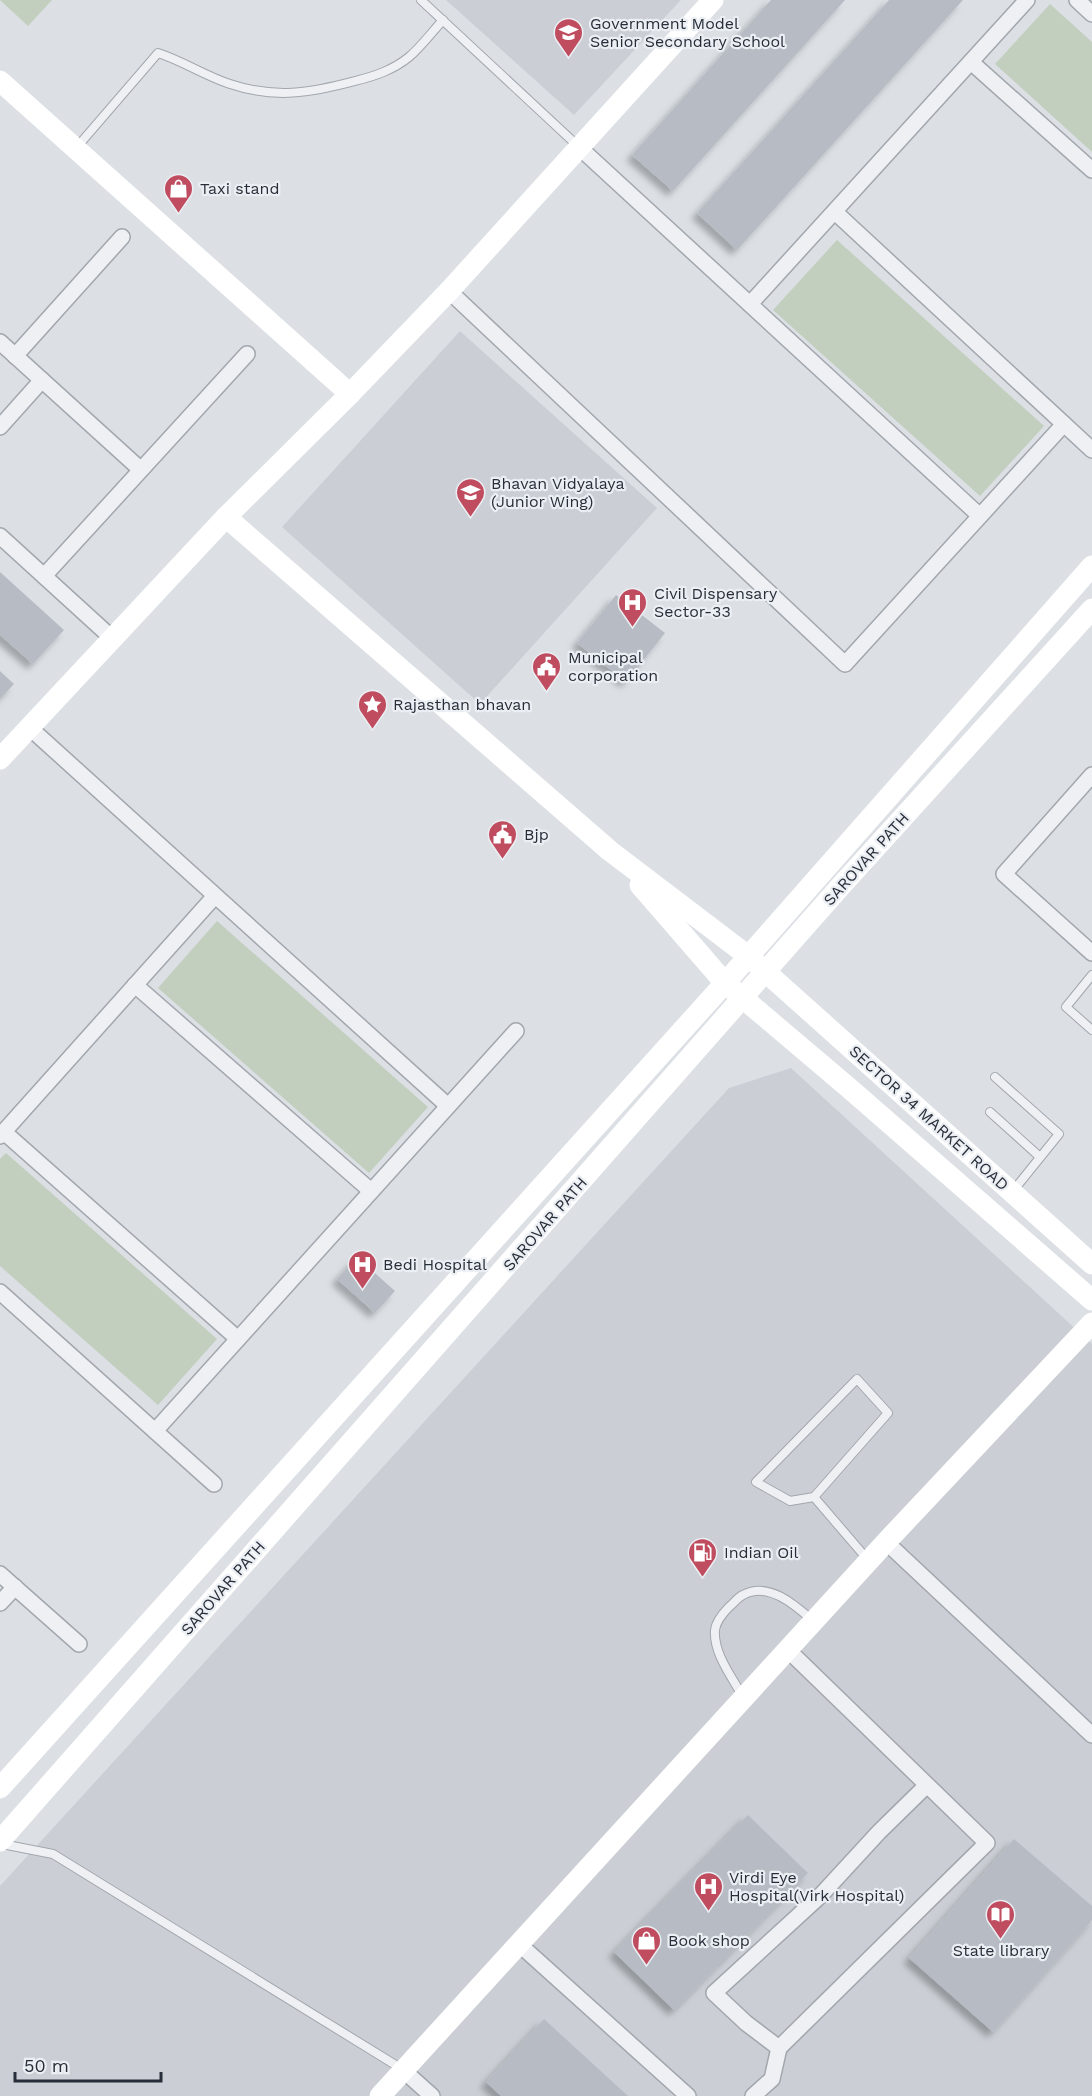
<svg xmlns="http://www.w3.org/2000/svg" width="1092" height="2096" font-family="'Work Sans',sans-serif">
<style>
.built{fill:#cbcfd5}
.green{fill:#c2cebe}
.building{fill:#b7bcc4;filter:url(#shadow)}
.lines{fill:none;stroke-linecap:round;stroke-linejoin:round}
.lane-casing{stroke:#a2a7ae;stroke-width:10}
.street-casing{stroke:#a2a7ae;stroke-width:18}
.lane{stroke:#eff0f4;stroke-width:8}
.street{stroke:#eff0f4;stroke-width:15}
.secondary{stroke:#fff;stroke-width:21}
.labels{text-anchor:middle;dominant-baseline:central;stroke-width:4.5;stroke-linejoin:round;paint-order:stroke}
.poi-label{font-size:16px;fill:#282e39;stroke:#ebeff3;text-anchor:start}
.street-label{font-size:16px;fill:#282e39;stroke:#ebeff3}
</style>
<defs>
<filter id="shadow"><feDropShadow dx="-5.5" dy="5.5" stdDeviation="3" flood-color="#0004"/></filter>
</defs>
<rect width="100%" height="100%" fill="#dce0e5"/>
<g class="built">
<polygon points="446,0 681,0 574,115"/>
<polygon points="460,331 657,508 480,704 282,527"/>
<polygon points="791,1068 1092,1344 1092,2096 0,2096 0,1886 729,1088"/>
</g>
<g class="green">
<polygon points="0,0 52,0 28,26"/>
<polygon points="1050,4 1092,42 1092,152 995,64"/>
<polygon points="837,240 1044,426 980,496 773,310"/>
<polygon points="217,921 428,1107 369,1173 158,988"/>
<polygon points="6,1153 217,1339 158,1405 0,1266 0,1159"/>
</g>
<g class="building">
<polygon points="771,0 845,0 673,191 632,155"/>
<polygon points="889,0 963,0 737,250 697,213"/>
<polygon points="0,572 64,630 33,664 0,635"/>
<polygon points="616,595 665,633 626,682 577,643"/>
<polygon points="0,671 14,684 0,699"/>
<polygon points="357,1257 395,1291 375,1313 337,1279"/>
<polygon points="748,1815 808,1873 674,2010 614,1952"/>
<polygon points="1014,1839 1092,1906 1092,1920 993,2032 909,1958"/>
<polygon points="544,2019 628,2096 501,2096 486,2082"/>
</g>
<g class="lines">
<defs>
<g id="lane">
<polyline points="421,0 579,147"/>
<path d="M77,147L158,53C183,61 205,76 230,84C275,99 310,93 355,81C375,76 393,70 409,57C421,47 432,32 443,20"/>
<polyline points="1092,975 1066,1007 1092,1030"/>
<polyline points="995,1077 1059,1134 1013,1191"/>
<polyline points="990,1112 1040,1157"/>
<polyline points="814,1497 790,1501 756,1482 857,1379 888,1413 814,1497 868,1560"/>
<path d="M743,1697C732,1677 713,1653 715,1630C716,1622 724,1612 729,1607C734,1603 738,1597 743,1595C768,1581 795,1605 812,1620"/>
<polyline points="2,1844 53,1854 402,2069"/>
</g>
<g id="street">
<polyline points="1077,0 1092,14"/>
<polyline points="971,62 1092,170"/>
<polyline points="580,148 980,516"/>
<polyline points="835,212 1092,450"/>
<polyline points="449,291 845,664 1064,424"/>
<polyline points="750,304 1027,0"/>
<polyline points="0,342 140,469"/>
<polyline points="15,356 122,237"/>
<polyline points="0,427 42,380"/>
<polyline points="0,536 113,639"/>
<polyline points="44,576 247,354"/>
<polyline points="30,728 448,1106"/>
<polyline points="1092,775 1004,874 1092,953"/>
<polyline points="135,985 371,1191"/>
<polyline points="4,1132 238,1339"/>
<polyline points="0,1136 214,897"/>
<polyline points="0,1292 214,1484"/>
<polyline points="155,1431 516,1031"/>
<polyline points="886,1542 1092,1735"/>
<polyline points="0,1574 79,1644"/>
<polyline points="0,1603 15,1587"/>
<polyline points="788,1650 987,1843 779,2048 746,2023 714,1993 821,1895 879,1832 927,1785"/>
<polyline points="519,1944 688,2096"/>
<polyline points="403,2070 432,2096"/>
<polyline points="753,2096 772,2079 779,2048"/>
</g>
</defs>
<use href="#lane" class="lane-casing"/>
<use href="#street" class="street-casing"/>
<use href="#lane" class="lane"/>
<use href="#street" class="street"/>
<g class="secondary">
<polyline points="0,81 350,394"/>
<polyline points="226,517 610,851 748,956 1092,1264"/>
<polyline points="0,759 226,517 350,394 449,291 713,0"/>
<polyline points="640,885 725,983 849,1088 1092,1300"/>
<polyline points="0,1788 725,983 1092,566"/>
<polyline points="0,1841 839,888 1092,609"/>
<polyline points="380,2096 886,1542 1092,1323"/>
</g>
</g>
<defs>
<symbol id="school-pin" viewBox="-11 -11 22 30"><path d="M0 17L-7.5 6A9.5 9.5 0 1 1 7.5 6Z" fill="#bf4c5f" stroke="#ebeff3"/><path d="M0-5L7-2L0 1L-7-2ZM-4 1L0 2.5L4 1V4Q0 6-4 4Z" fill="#fff"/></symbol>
<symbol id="shop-pin" viewBox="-11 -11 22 30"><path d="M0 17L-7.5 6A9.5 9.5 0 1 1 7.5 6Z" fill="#bf4c5f" stroke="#ebeff3"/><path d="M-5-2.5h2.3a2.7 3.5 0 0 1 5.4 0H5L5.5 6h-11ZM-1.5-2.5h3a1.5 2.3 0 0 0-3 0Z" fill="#fff"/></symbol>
<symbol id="hospital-pin" viewBox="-11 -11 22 30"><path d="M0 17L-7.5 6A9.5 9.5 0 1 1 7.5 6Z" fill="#bf4c5f" stroke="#ebeff3"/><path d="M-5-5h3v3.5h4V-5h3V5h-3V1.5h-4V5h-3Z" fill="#fff"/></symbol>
<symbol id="civic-pin" viewBox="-11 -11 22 30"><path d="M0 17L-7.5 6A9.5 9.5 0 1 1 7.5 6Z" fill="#bf4c5f" stroke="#ebeff3"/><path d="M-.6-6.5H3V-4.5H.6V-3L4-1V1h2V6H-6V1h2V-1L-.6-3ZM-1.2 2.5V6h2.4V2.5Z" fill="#fff"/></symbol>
<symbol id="sight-pin" viewBox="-11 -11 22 30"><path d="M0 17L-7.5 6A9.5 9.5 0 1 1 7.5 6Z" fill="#bf4c5f" stroke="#ebeff3"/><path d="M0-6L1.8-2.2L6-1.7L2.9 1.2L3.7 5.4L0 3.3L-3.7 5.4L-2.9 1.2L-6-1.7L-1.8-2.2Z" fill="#fff"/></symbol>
<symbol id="fuel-pin" viewBox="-11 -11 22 30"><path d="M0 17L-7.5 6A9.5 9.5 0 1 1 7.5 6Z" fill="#bf4c5f" stroke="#ebeff3"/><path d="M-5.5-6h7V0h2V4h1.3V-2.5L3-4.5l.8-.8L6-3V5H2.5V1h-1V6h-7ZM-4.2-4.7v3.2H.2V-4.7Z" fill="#fff"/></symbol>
<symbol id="library-pin" viewBox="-11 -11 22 30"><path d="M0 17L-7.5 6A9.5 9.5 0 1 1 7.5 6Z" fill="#bf4c5f" stroke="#ebeff3"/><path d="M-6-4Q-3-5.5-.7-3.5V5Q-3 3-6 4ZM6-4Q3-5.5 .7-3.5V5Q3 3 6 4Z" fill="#fff"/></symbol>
</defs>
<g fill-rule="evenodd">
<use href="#school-pin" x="552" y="16" width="33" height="45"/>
<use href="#shop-pin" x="162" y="172" width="33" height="45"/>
<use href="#school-pin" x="454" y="476" width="33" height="45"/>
<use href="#hospital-pin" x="616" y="586" width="33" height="45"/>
<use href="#civic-pin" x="530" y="650" width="33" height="45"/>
<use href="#sight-pin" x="356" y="688" width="33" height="45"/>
<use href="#civic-pin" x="486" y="818" width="33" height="45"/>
<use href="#hospital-pin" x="346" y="1248" width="33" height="45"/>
<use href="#fuel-pin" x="686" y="1536" width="33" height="45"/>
<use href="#hospital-pin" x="692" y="1870" width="33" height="45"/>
<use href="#library-pin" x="984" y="1898" width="33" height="45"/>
<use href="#shop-pin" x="630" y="1924" width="33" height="45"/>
</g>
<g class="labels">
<g class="poi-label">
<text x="590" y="23">Government Model<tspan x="590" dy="18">Senior Secondary School</tspan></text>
<text x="200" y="188">Taxi stand</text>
<text x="491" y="483">Bhavan Vidyalaya<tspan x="491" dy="18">(Junior Wing)</tspan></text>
<text x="654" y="593">Civil Dispensary<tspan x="654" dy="18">Sector-33</tspan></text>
<text x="568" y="657">Municipal<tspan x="568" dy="18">corporation</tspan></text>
<text x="393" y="704">Rajasthan bhavan</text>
<text x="524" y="834">Bjp</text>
<text x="383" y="1264">Bedi Hospital</text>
<text x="724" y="1552">Indian Oil</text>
<text x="729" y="1877">Virdi Eye<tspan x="729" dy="18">Hospital(Virk Hospital)</tspan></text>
<text x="668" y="1940">Book shop</text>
<text x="1001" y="1950" text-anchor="middle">State library</text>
</g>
<g class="street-label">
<text transform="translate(866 859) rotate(-48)">SAROVAR PATH</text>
<text transform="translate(929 1118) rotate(42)">SECTOR 34 MARKET ROAD</text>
<text transform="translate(545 1224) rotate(-49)">SAROVAR PATH</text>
<text transform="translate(223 1588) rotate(-49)">SAROVAR PATH</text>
</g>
</g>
<path d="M15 2072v9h146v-9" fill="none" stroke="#282e39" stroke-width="3"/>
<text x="24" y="2072" font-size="18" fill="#282e39" stroke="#ebeff3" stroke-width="4.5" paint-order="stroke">50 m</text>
</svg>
